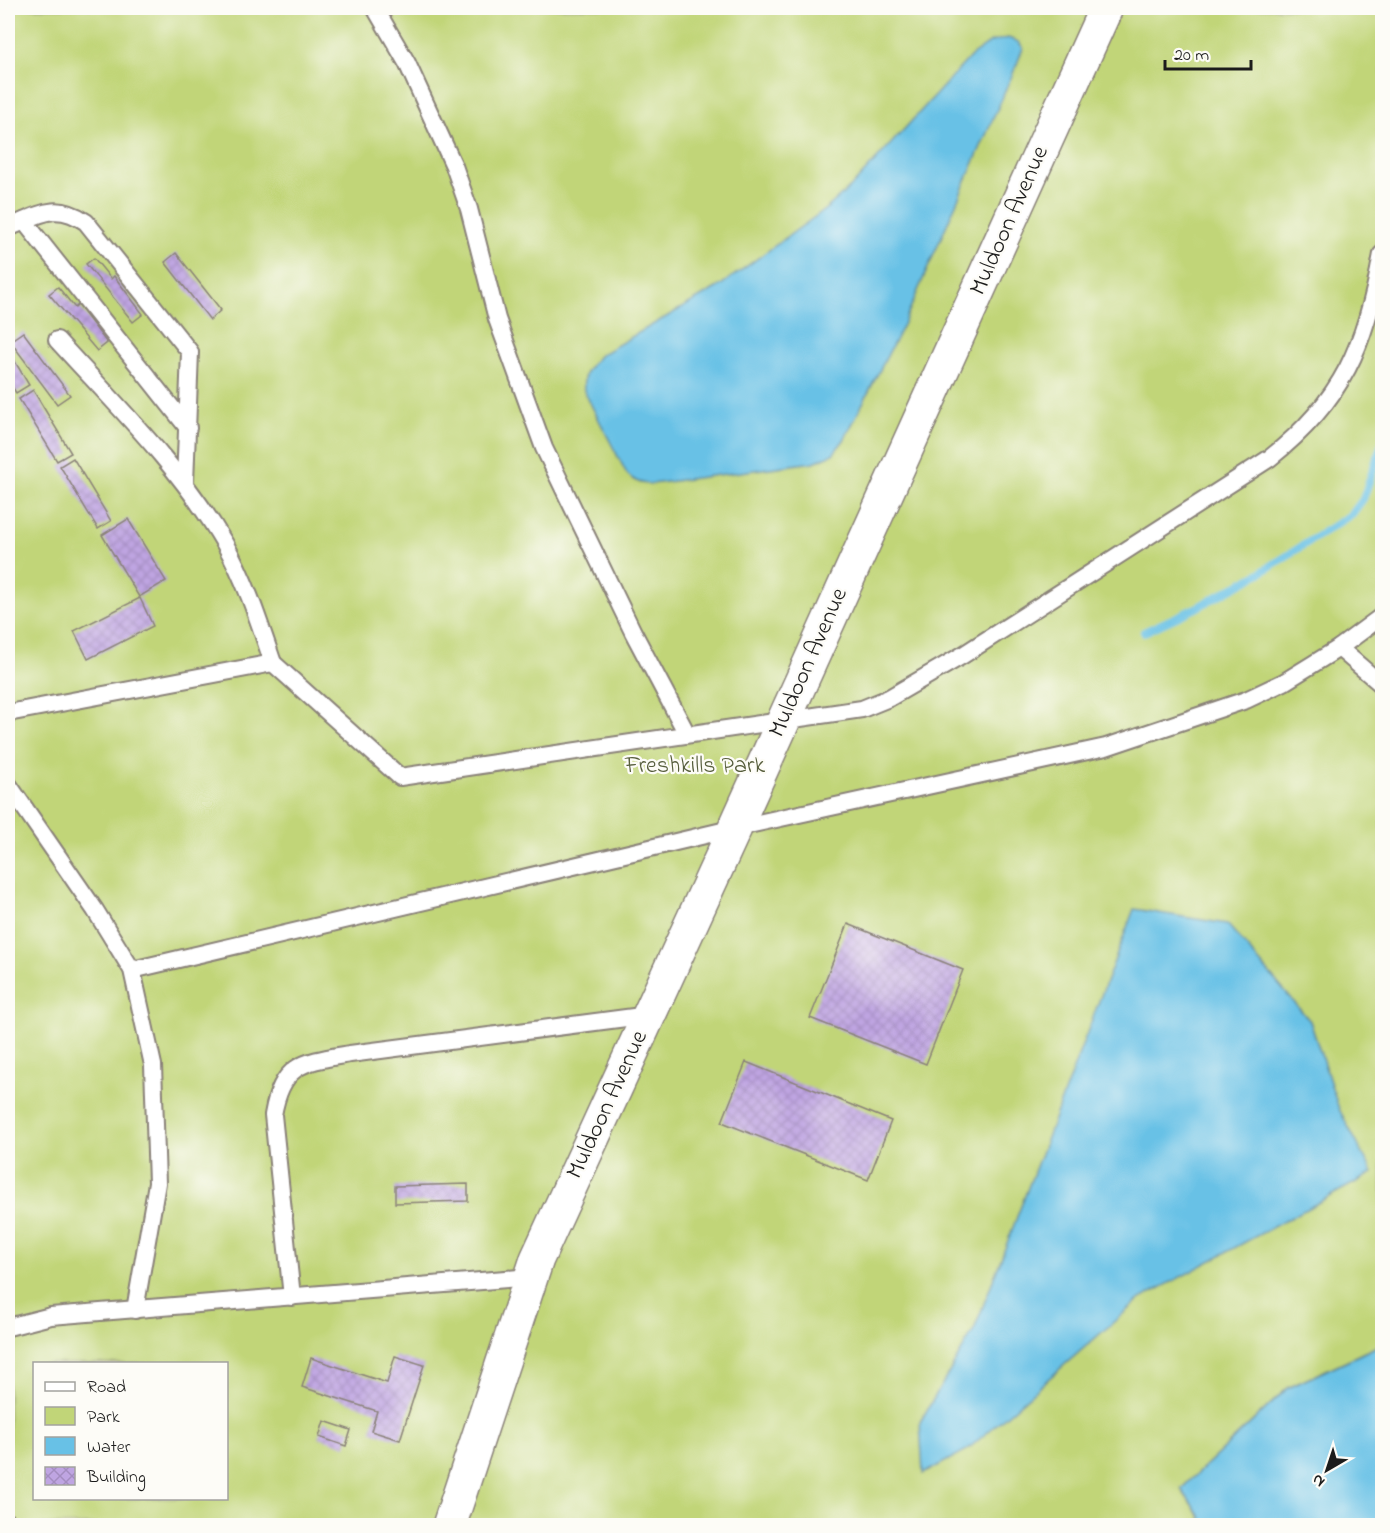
<svg xmlns="http://www.w3.org/2000/svg" width="1390" height="1533" font-family="'Indie Flower',sans-serif">
<style>
.green{fill:#c1d578;stroke:#6e784a;stroke-width:1.5;fill-rule:evenodd}
.water{fill:#68c1e6;stroke:#426e81;stroke-width:1.5}
.lines{fill:none;stroke-linecap:round;stroke-linejoin:round}
.stream{stroke:#68c1e6;stroke-width:8}
.building{fill:url(#building-cross-hatch)}
.service-casing{stroke:#8a8279;stroke-width:20}
.minor-casing{stroke:#8a8279;stroke-width:36}
.service{stroke:#fff;stroke-width:16}
.minor{stroke:#fff;stroke-width:33}
.labels{text-anchor:middle;dominant-baseline:central;stroke-width:4.5;stroke-linejoin:round;paint-order:stroke}
.street-label{font-size:24px;fill:#1c1c1c;stroke:#fdfcf7}
.park-label{font-size:24px;fill:#565d3c;stroke:#fdfcf7}
</style>
<defs>
<pattern id="building-cross-hatch" width="8" height="8" patternUnits="userSpaceOnUse" patternTransform="scale(1.5)"><rect width="8" height="8" fill="#bfa5e2"/><path d="M0 0l8 8M0 8l8-8" fill="none" stroke="#a48dc1"/></pattern>
</defs>
<rect width="100%" height="100%" fill="#fdfcf7"/>
<filter id="ink" filterUnits="userSpaceOnUse"><feTurbulence type="fractalNoise" baseFrequency=".0167" numOctaves="2"/><feDisplacementMap in="SourceGraphic" scale="12" xChannelSelector="R" yChannelSelector="G"/><feConvolveMatrix kernelMatrix="1 2 1 2 8 2 1 2 1" color-interpolation-filters="sRGB"/></filter>
<filter id="wash" filterUnits="userSpaceOnUse"><feTurbulence type="fractalNoise" baseFrequency=".008" numOctaves="4" result="noise"/><feDisplacementMap in="SourceGraphic" scale="24" xChannelSelector="R" yChannelSelector="G"/><feGaussianBlur stdDeviation="1.35" result="paint"/><feColorMatrix in="noise" values="0 0 0 0 0 0 0 0 0 0 0 0 0 0 0 0 0 1.4 0 .05"/><feComposite in="paint" operator="in"/></filter>
<g filter="url(#wash)">
<rect width="100%" height="100%" fill="#f8e9d6"/>
<path class="green" d="M8,8H1382V1344L1288,1388L1181,1489L1202,1519L1192,1526L8,1525ZM34,1364H226V1498H34Z"/>
<g class="water">
<path d="M1008,38L1019,42L1023,48L1017,64L903,325L844,440L833,454L814,462L652,484C641,484 635,482 627,474L584,391C582,373 588,368 600,355L718,287L827,208L855,183L971,56L991,42Z"/>
<polygon points="1134,909 1227,924 1310,1021 1339,1109 1373,1173 1140,1299 967,1450 923,1474 920,1422 974,1330"/>
<polygon points="1382,1344 1382,1525 1192,1525 1202,1518 1181,1489 1288,1388"/>
</g>
<g class="lines">
<polyline class="stream" points="1144,632 1196,608 1260,573 1352,514 1363,499 1382,444"/>
</g>
<g id="blocks">
<g class="building">
<polygon points="176,253 221,310 210,320 165,262"/>
<polygon points="94,258 111,279 114,276 143,314 133,322 86,264"/>
<polygon points="58,287 75,308 78,305 107,343 97,351 49,294"/>
<polygon points="23,332 70,395 57,404 10,341"/>
<polygon points="8,350 29,385 16,393 8,380"/>
<polygon points="33,390 71,453 57,461 19,399"/>
<polygon points="73,458 111,521 98,529 60,466"/>
<polygon points="128,519 166,581 139,597 102,535"/>
<polygon points="140,598 153,626 88,659 74,631"/>
<polygon points="848,924 963,970 926,1064 810,1018"/>
<polygon points="746,1062 891,1121 868,1180 722,1122"/>
<polygon points="468,1184 468,1201 395,1203 395,1186"/>
<polygon points="395,1356 424,1365 400,1440 371,1431 377,1411 302,1387 311,1358 387,1383"/>
<polygon points="324,1421 351,1430 346,1446 319,1437"/>
</g>
</g>
</g>
<g filter="url(#ink)">
<use href="#blocks" fill-opacity="0" stroke="#8a8279" stroke-width="1.5"/>
<g class="lines">
<defs>
<g id="service">
<polyline points="375,8 407,63 454,166 469,209 497,319 544,448 633,632 687,734"/>
<polyline points="24,221 188,428"/>
<path d="M8,228C39,215 55,201 86,222L190,352L185,483"/>
<path d="M57,340C116,405 181,468 225,544C246,581 259,622 273,663"/>
<polyline points="1339,648 1382,685"/>
<path d="M8,713L273,663L400,777L862,709L889,698L963,655L1270,458C1343,400 1366,345 1382,254"/>
<polyline points="8,784 95,910 132,970 153,1065 157,1183 135,1310"/>
<polyline points="132,970 735,828 1106,747 1246,700 1284,682 1339,648 1382,616"/>
<path d="M292,1297L273,1115C282,1063 303,1062 350,1054L649,1015"/>
<polyline points="8,1327 51,1316 531,1277"/>
<polyline points="8,1522 9,1526"/>
</g>
<polyline id="minor" points="449,1526 537,1259 735,828 1106,8"/>
</defs>
<use href="#service" class="service-casing"/>
<use href="#minor" class="minor-casing"/>
<use href="#service" class="service"/>
<use href="#minor" class="minor"/>
</g>
</g>
<g class="labels">
<g class="street-label">
<text transform="translate(1010 221) rotate(-66)">Muldoon Avenue</text>
<text transform="translate(809 663) rotate(-66)">Muldoon Avenue</text>
<text transform="translate(608 1105) rotate(-65)">Muldoon Avenue</text>
</g>
<g class="park-label">
<text x="695" y="766">Freshkills Park</text>
</g>
</g>
<rect width="1390" height="1533" fill="none" stroke="#fdfcf7" stroke-width="30"/>
<rect x="33" y="1362" width="195" height="138" fill="#fdfcf7" stroke="#a3a29f" stroke-width="1.5"/>
<rect x="45" y="1382" width="30" height="9" fill="#ffffff" stroke="#a3a29f" stroke-width="1.5"/>
<text x="87" y="1392" font-size="18" fill="#1c1c1c">Road</text>
<rect x="45" y="1407" width="30" height="18" fill="#c1d578" stroke="#a3a29f" stroke-width="1.5"/>
<text x="87" y="1422" font-size="18" fill="#1c1c1c">Park</text>
<rect x="45" y="1437" width="30" height="18" fill="#68c1e6" stroke="#a3a29f" stroke-width="1.5"/>
<text x="87" y="1452" font-size="18" fill="#1c1c1c">Water</text>
<rect x="45" y="1467" width="30" height="18" fill="url(#building-cross-hatch)" stroke="#a3a29f" stroke-width="1.5"/>
<text x="87" y="1482" font-size="18" fill="#1c1c1c">Building</text>
<g transform="translate(1327 1470) rotate(219)" stroke="#fdfcf7" stroke-width="4.5" paint-order="stroke">
<path d="M0-4.5L10 22L0 15L-10 22Z" fill="#1c1c1c"/>
<text y="-9" font-size="16" font-weight="bold" text-anchor="middle" fill="#1c1c1c">N</text>
</g>
<path d="M1165 60v9h86v-9" fill="none" stroke="#1c1c1c" stroke-width="3"/>
<text x="1174" y="60" font-size="18" fill="#1c1c1c" stroke="#fdfcf7" stroke-width="4.5" paint-order="stroke">20 m</text>
</svg>
